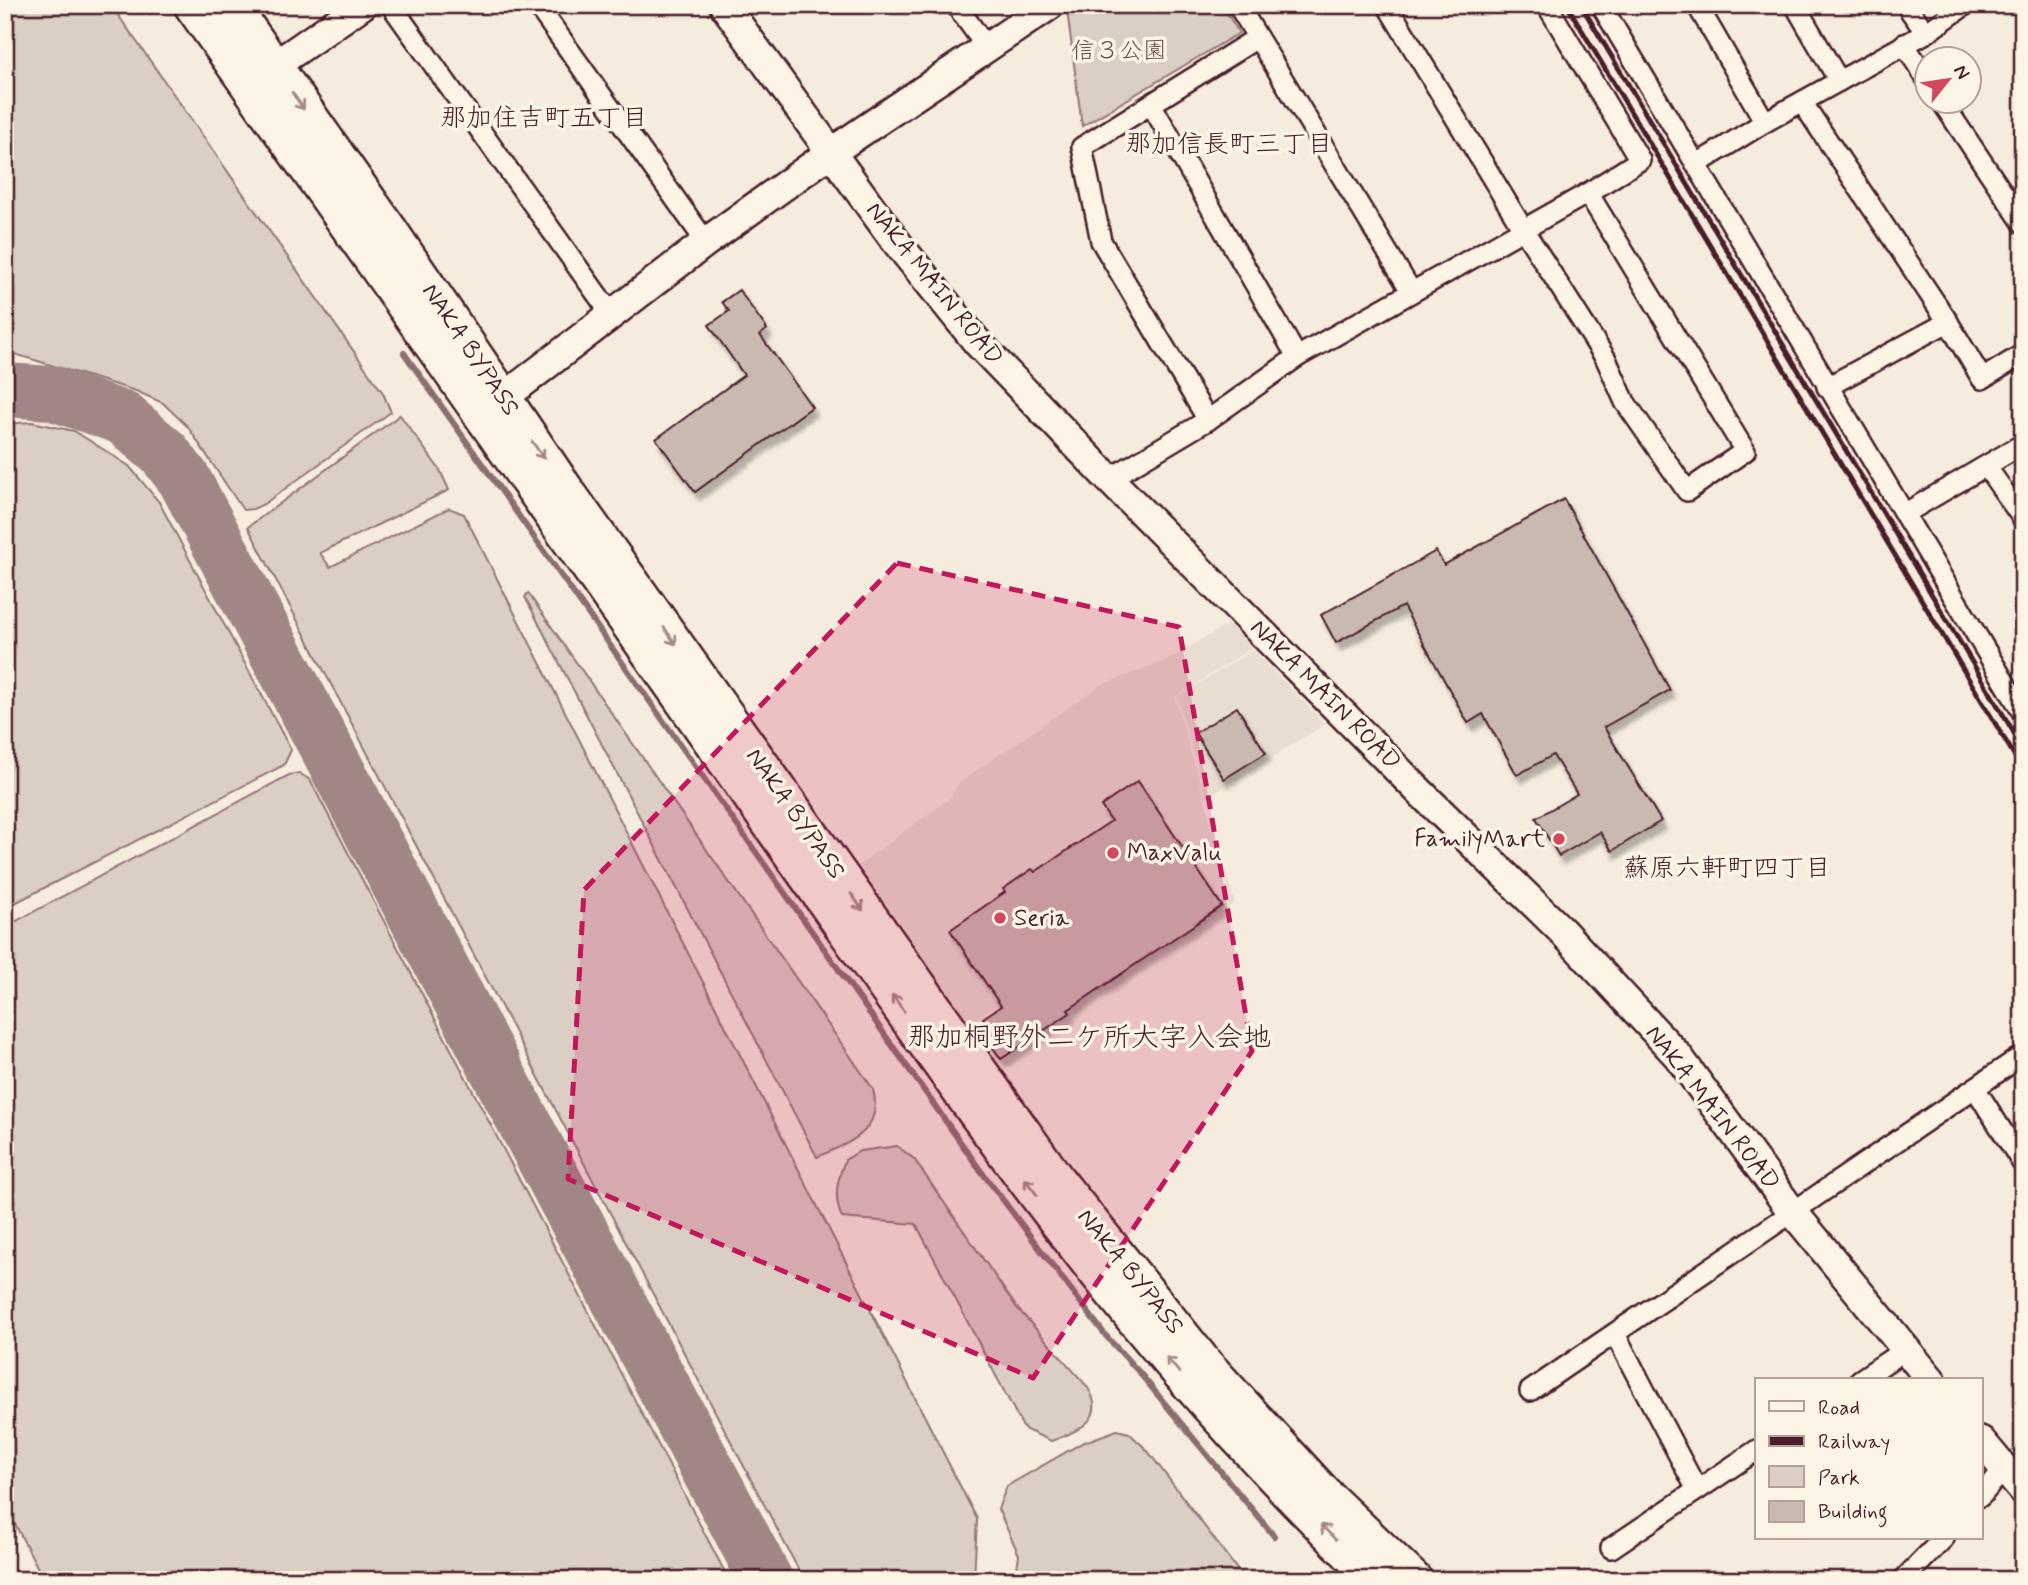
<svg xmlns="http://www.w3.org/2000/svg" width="2028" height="1585" font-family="Mynerve,'Klee One',sans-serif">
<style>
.built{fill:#e8ddd0}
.green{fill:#dbcec4;stroke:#927678;stroke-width:2}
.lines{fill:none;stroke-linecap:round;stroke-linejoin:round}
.stream{stroke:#8c6e70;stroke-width:6}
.taxiway{stroke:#a08684;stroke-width:54}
.building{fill:#cab9b1;stroke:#4a1f2b;stroke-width:2;filter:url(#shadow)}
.street-casing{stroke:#4a1f2b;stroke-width:24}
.secondary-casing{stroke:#4a1f2b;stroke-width:33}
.highway-casing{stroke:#4a1f2b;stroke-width:40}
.street{stroke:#fcf5e5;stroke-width:19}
.secondary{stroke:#fcf5e5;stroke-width:28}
.highway{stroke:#fcf5e5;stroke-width:35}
.rail{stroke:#4a1f2b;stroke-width:5}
.oneway{stroke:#a38a88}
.marked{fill:#c2185b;fill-opacity:0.2;stroke:#c2185b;stroke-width:5;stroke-dasharray:14 9;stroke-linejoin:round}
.poi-dot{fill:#d1495b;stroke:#fcf5e5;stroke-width:2.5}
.labels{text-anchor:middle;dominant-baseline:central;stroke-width:7;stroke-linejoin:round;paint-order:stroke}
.park-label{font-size:24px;fill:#6e4b51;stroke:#fcf5e5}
.street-label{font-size:24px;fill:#4a1f2b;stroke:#fcf5e5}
.poi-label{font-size:24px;fill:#4a1f2b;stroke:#fcf5e5;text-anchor:start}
.neighbourhood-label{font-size:26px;fill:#4a1f2b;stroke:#fcf5e5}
.quarter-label{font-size:28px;fill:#4a1f2b;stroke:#fcf5e5}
</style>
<defs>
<filter id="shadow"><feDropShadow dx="4.5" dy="8" stdDeviation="2" flood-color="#0004"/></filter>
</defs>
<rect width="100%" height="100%" fill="#f5ecde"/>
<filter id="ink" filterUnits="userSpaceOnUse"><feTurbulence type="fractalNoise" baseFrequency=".0143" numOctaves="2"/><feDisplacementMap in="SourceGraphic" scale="14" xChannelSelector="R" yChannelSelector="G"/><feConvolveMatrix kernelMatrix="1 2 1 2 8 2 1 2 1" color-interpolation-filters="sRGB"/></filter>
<g filter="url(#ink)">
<g class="built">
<polygon points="1228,624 1252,648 1175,697 1235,903 1077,1012 1048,970 969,1024 859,865 949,799 960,782 1099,686 1169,659"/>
<polygon points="1253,650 1325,724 1206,798 1177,697"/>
</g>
<g class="green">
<polygon points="5,5 111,5 383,393 391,412 264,504 253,509 243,510 188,427 163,403 136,391 5,351"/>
<polygon points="1073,5 1222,5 1239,33 1082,126 1067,10"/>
<polygon points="400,415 440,470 449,490 320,553 330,567 449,508 464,514 977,1519 974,1580 804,1580 248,527"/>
<polygon points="32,422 74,431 98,446 129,466 159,502 291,750 284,765 5,908 5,424"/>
<path d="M528,593L873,1089C884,1132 849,1143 817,1157L525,597Z"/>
<polygon points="299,773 310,780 729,1580 44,1580 5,1505 5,927 289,775"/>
<path d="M897,1146L914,1159L1017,1308L1086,1385C1109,1418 1080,1431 1051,1441L1024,1429L916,1224L842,1218C833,1197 837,1181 845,1160L860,1151Z"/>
<polygon points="1117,1430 1129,1433 1147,1450 1245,1580 1015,1580 1019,1555 998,1509 1007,1486 1082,1443"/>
</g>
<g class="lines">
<polyline class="stream" points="404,353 978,1167 1106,1336 1138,1371 1274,1536"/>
<polyline class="taxiway" points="5,390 51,393 123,418 164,453 184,479 766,1580"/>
</g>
<g class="building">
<polygon points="739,290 767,329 760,335 812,407 695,492 656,439 744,375 709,325 729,311 722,302"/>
<polygon points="1564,499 1670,690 1604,727 1661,821 1612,851 1600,832 1559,856 1536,818 1577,794 1553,755 1517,775 1483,714 1468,723 1403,606 1336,643 1321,615 1436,551 1444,565"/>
<polygon points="1237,707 1266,753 1224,779 1195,733"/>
<polygon points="1138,781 1222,906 1068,1010 1070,1013 1001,1059 986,1037 993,1033 983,1018 1001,1006 950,930 1005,892 1003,889 1032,869 1035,872 1111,821 1101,806"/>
</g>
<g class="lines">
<defs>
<g id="street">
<polyline points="391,5 611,314"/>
<polyline points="537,5 706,242"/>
<polyline points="956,5 987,48"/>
<polyline points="1238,5 1411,291"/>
<polyline points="1387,5 1523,229 1606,359 1625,402 1687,491 1745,451 1588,193"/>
<polyline points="1601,5 2023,713"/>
<polyline points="1697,5 1765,122"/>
<polyline points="1795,5 1839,81"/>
<polyline points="1906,5 1926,33"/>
<polyline points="2022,5 2023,7"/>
<polyline points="1904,44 1926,78"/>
<polyline points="1802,102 1948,322 1982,379 2023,354"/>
<polyline points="1942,102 2023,223"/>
<polyline points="1151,104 1297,357"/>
<polyline points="1697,164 1765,122 1926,33 1965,5"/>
<polyline points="1827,387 1948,322"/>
<polyline points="1208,420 1101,241 1082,147 1257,38"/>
<polyline points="1986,466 2023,519"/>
<polyline points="1109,479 1208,420 1297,357 1588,193 1640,160 1547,5"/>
<polyline points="1904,514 2023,444"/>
<polyline points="1975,1088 2023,1164"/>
<polyline points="1615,1334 1697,1490"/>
<polyline points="1860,1380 1906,1349"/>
<polyline points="1530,1391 2023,1055"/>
<polyline points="1981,1496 2004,1469"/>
<polyline points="1611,1548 1757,1450"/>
<polyline points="1903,1580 1944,1538"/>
</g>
<g id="secondary">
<polyline points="724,5 894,239 977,342 1109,479 1420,792 1562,931 1678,1056 1788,1206 1931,1380"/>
<polyline points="258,77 362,5"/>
<polyline points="502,399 706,242 830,153 1050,5"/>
<polyline points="1981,1441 2023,1491"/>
</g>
<g id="highway">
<path d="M192,5C381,272 570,540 758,807C867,960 974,1116 1090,1264C1178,1377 1274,1480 1376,1580"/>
<polyline points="231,5 390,231 565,489 1056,1179 1204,1363 1329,1499 1414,1580"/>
</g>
</defs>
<use href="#street" class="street-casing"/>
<use href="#secondary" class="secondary-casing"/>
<use href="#highway" class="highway-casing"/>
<use href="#street" class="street"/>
<use href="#secondary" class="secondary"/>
<use href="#highway" class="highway"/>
<g class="rail">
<polyline points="1567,5 2023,770"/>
<polyline points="1581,5 2023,748"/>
</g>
</g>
<defs><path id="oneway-shaft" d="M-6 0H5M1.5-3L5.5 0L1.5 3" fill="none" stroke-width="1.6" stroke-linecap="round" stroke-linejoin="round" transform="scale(1.75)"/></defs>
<g class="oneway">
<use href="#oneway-shaft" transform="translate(298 101) rotate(55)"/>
<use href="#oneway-shaft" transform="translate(538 450) rotate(55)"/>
<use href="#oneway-shaft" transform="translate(670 636) rotate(55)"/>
<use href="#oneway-shaft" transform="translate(857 902) rotate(55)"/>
<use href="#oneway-shaft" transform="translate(898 1003) rotate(-126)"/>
<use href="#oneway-shaft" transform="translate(1031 1187) rotate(-127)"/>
<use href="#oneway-shaft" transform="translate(1173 1365) rotate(-130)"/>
<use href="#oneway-shaft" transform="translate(1328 1532) rotate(-135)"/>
</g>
</g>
<path class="marked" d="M897,563L1179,627L1252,1051L1033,1378L568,1179L584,890Z"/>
<g class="poi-dot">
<circle cx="1559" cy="839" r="7"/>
<circle cx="1113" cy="853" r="7"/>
<circle cx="1000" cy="918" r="7"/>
</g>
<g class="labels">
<g class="park-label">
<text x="1119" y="51">信３公園</text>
</g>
<g class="street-label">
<text transform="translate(934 284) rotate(51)">NAKA MAIN ROAD</text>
<text transform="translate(470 350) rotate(56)">NAKA BYPASS</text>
<text transform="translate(1325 695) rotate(45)">NAKA MAIN ROAD</text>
<text transform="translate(795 814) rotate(55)">NAKA BYPASS</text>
<text transform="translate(1712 1108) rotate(52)">NAKA MAIN ROAD</text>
<text transform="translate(1130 1272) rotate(51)">NAKA BYPASS</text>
</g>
<g class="poi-label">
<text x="1545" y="839" text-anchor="end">FamilyMart</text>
<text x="1127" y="853">MaxValu</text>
<text x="1014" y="918">Seria</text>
</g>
<g class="neighbourhood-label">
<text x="544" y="119">那加住吉町五丁目</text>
<text x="1229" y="145">那加信長町三丁目</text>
<text x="1727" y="869">蘇原六軒町四丁目</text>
</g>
<g class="quarter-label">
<text x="1089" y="1038">那加桐野外二ケ所大字入会地</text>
</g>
</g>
<rect width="2028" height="1585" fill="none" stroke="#fcf5e5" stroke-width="28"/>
<rect x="14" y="14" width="2000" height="1557" fill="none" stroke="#4a1f2b" stroke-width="2.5" filter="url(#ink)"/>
<rect x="1755" y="1378" width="228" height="161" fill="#fcf5e5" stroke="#b59f9b" stroke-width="2"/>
<rect x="1769" y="1401" width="35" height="10" fill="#fcf5e5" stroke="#b59f9b" stroke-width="2"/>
<text x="1818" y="1414" font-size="21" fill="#4a1f2b">Road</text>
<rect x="1769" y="1436" width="35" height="10" fill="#4a1f2b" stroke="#b59f9b" stroke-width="2"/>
<text x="1818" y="1448" font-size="21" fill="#4a1f2b">Railway</text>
<rect x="1769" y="1466" width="35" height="21" fill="#dbcec4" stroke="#b59f9b" stroke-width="2"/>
<text x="1818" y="1484" font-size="21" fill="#4a1f2b">Park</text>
<rect x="1769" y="1501" width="35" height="21" fill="#cab9b1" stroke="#b59f9b" stroke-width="2"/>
<text x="1818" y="1518" font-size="21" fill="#4a1f2b">Building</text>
<g transform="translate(1948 80) rotate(60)"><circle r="33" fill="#fcf5e5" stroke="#b59f9b" stroke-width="2"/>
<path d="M0-5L12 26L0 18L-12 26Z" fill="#d1495b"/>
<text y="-10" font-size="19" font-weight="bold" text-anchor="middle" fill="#4a1f2b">N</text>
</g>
</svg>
